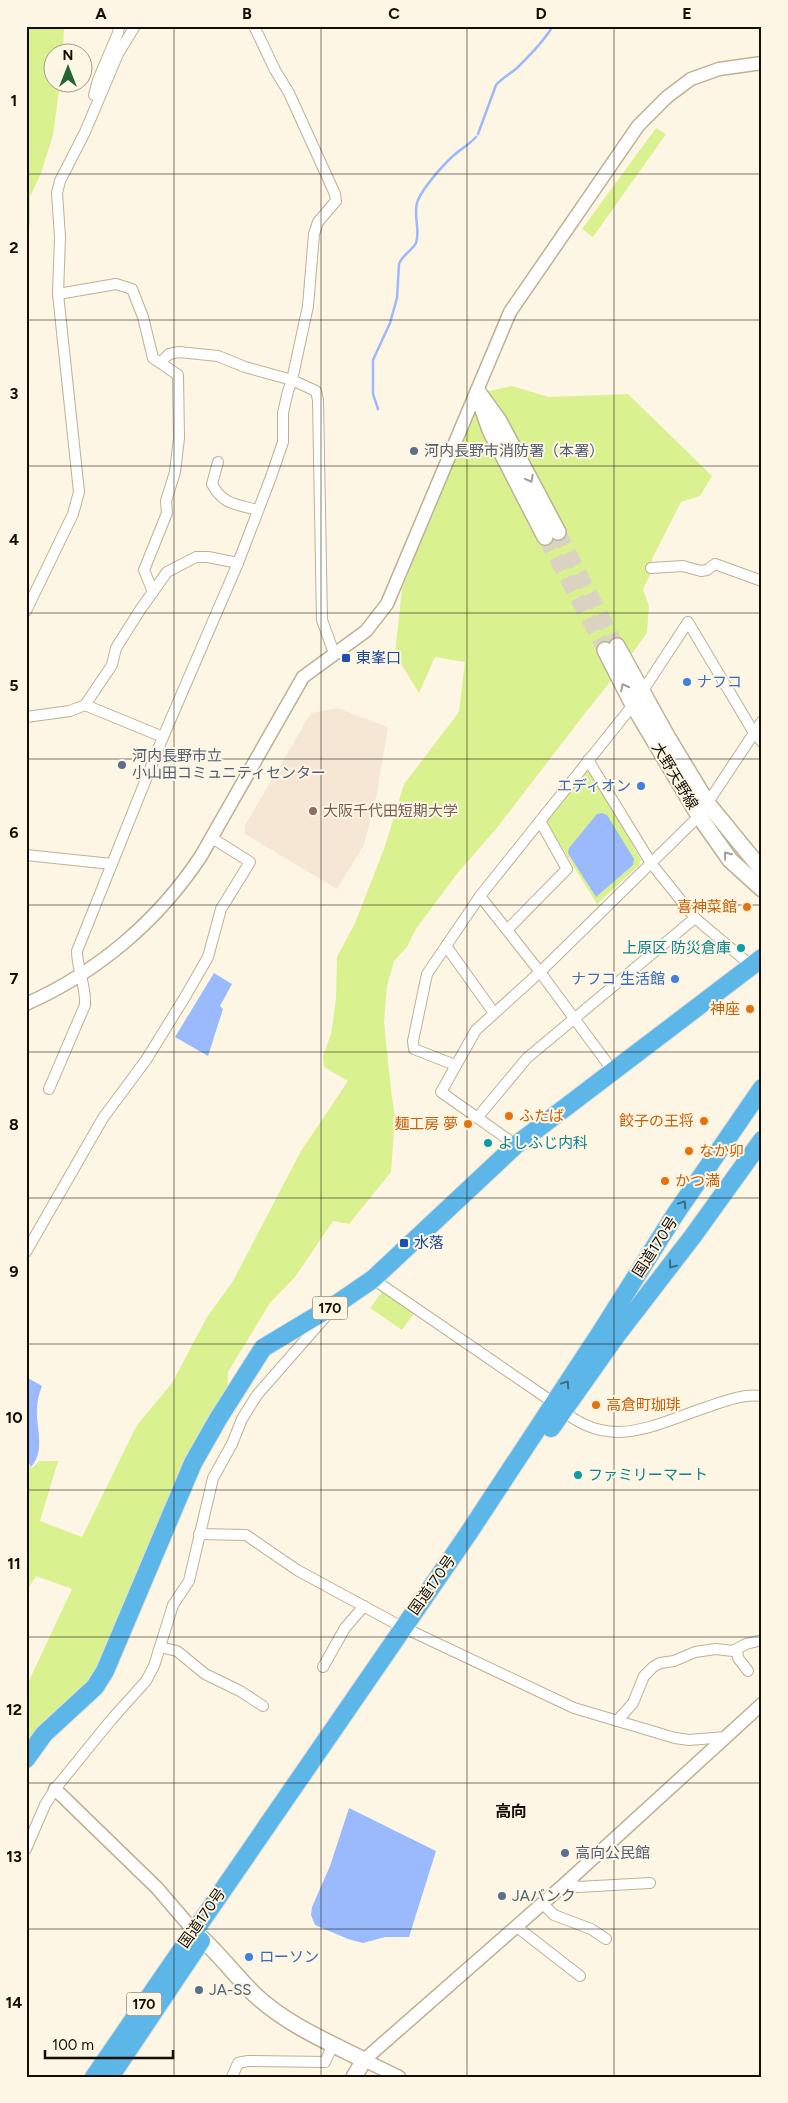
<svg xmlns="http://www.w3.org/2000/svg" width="788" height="2103" font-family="Figtree,'Noto Sans JP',sans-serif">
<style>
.education{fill:#f6e6d4}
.green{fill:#daf190}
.water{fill:#9bbafd}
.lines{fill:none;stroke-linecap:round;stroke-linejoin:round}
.stream{stroke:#9bbafd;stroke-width:2.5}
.secondary-tunnel{stroke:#dbd3c2;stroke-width:15;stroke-dasharray:15 8;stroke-linecap:butt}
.minor-casing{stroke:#beb193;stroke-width:12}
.tertiary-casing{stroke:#beb193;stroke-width:15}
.secondary-casing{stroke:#beb193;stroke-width:18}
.trunk-casing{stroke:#dedddc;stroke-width:20}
.minor{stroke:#fff;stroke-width:10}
.tertiary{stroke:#fff;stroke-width:12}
.secondary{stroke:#fff;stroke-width:15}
.trunk{stroke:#5cb7e8;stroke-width:18}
.oneway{stroke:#a19f9b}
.oneway2{stroke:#3b6b81}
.grid{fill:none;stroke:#130e04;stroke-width:1;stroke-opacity:0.55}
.service-dot{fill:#5c6f8a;stroke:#fef6e4;stroke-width:2}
.transit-dot{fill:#1a4fb4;stroke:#fef6e4;stroke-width:2}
.shop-dot{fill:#3f7fe0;stroke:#fef6e4;stroke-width:2}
.education-dot{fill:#8d6e63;stroke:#fef6e4;stroke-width:2}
.food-dot{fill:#e8710a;stroke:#fef6e4;stroke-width:2}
.culture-dot{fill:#0f9aa8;stroke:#fef6e4;stroke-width:2}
.labels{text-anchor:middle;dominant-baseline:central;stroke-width:4;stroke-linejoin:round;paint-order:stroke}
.shield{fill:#fef6e4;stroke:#5a5447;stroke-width:1}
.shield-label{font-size:14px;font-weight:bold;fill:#130e04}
.service-label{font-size:15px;fill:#4e5e75;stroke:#fef6e4;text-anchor:start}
.transit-label{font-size:15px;fill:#164399;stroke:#fef6e4;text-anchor:start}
.shop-label{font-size:15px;fill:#366cbe;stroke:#fef6e4;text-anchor:start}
.street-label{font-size:15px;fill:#130e04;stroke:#fef6e4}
.education-label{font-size:15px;fill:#785e54;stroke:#fef6e4;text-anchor:start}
.food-label{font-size:15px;fill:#c56008;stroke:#fef6e4;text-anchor:end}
.culture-label{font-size:15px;fill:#0d838f;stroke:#fef6e4;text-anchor:start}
.neighbourhood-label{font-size:16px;font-weight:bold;fill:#130e04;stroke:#fef6e4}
.neatline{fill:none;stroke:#130e04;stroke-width:2}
.grid-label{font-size:16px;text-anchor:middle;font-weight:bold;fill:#130e04}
</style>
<rect width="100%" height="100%" fill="#fef6e4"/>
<polygon class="education" points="338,708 388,727 377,793 364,845 337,889 245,834 245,825 311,713"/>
<g class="green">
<polygon points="26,26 64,26 63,52 52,52 52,82 60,83 53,135 41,173 30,197 30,223 26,250"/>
<polygon points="656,128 666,134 593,237 582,229"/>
<polygon points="512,386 549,397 628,394 712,476 700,496 681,502 652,559 653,569 643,589 649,606 647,633 626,662 586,712 496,829 456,875 416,929 407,947 394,961 387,986 384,1022 391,1090 395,1117 391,1172 349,1224 333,1221 295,1277 270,1303 228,1372 227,1397 153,1535 97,1672 89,1686 33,1739 26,1737 26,1687 72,1589 36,1576 26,1592 26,1464 32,1468 39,1461 58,1461 40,1521 82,1537 137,1425 172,1383 207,1317 233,1281 301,1151 348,1081 324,1067 323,1056 331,1034 336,999 337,957 355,923 384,849 404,784 459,712 465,662 435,657 419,693 395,654 402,589 468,424 484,392"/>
<polygon points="584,772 592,772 641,860 639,865 597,904 547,823 547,817"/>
<polygon points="382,1292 414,1313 402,1330 370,1308"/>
</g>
<g class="water">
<polygon points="602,813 607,815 634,859 633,865 596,897 568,853 569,848 597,814"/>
<polygon points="214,973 232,984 220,1006 223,1009 208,1056 175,1037"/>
<path d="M26,1377L42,1386C39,1394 37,1401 37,1409C36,1429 46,1450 31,1467C22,1455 26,1395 26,1377Z"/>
<polygon points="349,1808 436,1851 409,1937 385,1937 363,1943 348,1939 315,1925 311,1915 312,1907 330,1866"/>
</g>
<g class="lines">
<g class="stream">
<path d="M478,134L496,85C502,78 510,74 517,68C530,55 543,42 553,26"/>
<path d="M378,409L373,394V360L390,323L397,298L399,264C402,255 412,251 416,243C421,229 412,214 418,200C423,188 442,166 452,157C459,150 469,145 476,137"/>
</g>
<g class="secondary-tunnel">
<polyline points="558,532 617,646"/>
<polyline points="545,537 605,650"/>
</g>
<defs>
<g id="minor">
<polyline points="94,95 98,80 118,33 119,26"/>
<polyline points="58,294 116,284 132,289 143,317 153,358 178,375 179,438 175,472 166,501 167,513 144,570 153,592"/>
<polyline points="161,362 169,354 179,352 218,356 245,367 292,380 316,391 318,400 322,620 334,653"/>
<path d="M218,462L212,484C223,505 236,504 257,510"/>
<polyline points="651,568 683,566 701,571 707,570 715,564 762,581"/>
<polyline points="26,611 73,514 79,492 58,294 60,237 57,193 60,181 85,132 118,54 135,26"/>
<polyline points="642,692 688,622 754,733 762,742"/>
<polyline points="85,705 163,737"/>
<polyline points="26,717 70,711 85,705 112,665 116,648 140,610 167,572 196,557 208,557 238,563"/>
<polyline points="588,760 651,863 695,918 753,967"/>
<polyline points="26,855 112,864"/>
<polyline points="480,896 540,972 613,1071"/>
<polyline points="507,930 567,869 540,821"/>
<polyline points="446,946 494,1013"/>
<polyline points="455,1065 414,1049 413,1041 427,974 480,896 633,705"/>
<path d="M49,1089L85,1005C86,984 77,970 77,951L163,737L238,563L271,477L283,442V413L288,391L292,380L308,306L314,234L318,222L336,201L335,194L289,93L275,70L254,26"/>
<polyline points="477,1118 527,1058 695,918"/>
<polyline points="516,1145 441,1092 476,1030 540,972 699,816 762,721"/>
<polyline points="26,1252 103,1118 146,1060 185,997 208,957 221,909 250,862 212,838"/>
<path d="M373,1279L554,1403C607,1454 650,1426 710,1406C727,1400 743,1394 762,1396"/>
<polyline points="199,1534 246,1535 297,1570 402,1627"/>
<polyline points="413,1632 574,1708 675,1738 689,1740 726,1737"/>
<polyline points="160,1647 177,1651 205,1674 240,1691 263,1706"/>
<polyline points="737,1649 738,1658 748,1671"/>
<polyline points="323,1667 345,1628 364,1606"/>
<polyline points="617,1721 633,1703 644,1676 653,1667 660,1663 674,1661 695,1652 716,1649 733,1651 746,1644 762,1640"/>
<polyline points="26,1849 45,1805 55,1789 111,1720 146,1681 154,1666 173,1605 189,1581 213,1478 232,1444 242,1419 257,1395 327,1315"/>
<polyline points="567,1882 578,1887 650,1883"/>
<polyline points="543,1904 554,1915 591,1929 606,1939"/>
<polyline points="517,1927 580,1976"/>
<polyline points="232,2077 238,2063 248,2061 325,2062 333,2045"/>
</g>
<g id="tertiary">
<path d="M26,1004C98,972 158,921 201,856L303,677L366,631L387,604L510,312L638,126L667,97L691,79L719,69L762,63"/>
<polyline points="55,1789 157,1888 193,1930"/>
<polyline points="399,2077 364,2060 567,1882 762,1704"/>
</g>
<g id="secondary">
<polyline points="478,392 499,421 558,532"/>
<polyline points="481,404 490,430 545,537"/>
<polyline points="617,646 668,738 708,804 762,870"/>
<polyline points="605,650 633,705 699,816 730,860 762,889"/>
<path d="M195,1932C216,1950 233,1973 253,1993C284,2023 326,2041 364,2060L354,2077"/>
</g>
<g id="trunk">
<polyline points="551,1428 616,1336 693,1236 762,1140"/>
<polyline points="26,1759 44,1734 95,1687 105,1671 193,1463 218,1419 263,1348 338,1303 373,1279 516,1145 762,958"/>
<polyline points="94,2077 468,1534 601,1332 676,1213 762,1088"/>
<polyline points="110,2077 201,1941"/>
</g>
</defs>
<use href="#minor" class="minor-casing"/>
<use href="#tertiary" class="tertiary-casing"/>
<use href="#secondary" class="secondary-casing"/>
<use href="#trunk" class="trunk-casing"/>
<use href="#minor" class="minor"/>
<use href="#tertiary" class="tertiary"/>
<use href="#secondary" class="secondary"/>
<use href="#trunk" class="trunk"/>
</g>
<defs><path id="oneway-chevron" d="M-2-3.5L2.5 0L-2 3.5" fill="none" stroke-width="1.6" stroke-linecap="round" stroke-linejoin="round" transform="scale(1.25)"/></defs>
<g class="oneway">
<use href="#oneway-chevron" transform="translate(530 479) rotate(62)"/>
<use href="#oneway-chevron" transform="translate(624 687) rotate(-117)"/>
<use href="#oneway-chevron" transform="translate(727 855) rotate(-128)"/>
</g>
<g class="oneway2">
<use href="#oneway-chevron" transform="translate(683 1204) rotate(-56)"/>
<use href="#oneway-chevron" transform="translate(672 1265) rotate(127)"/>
<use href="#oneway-chevron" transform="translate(566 1384) rotate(-56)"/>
</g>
<path class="grid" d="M174,26V2077M321,26V2077M467,26V2077M614,26V2077M26,174H762M26,320H762M26,466H762M26,613H762M26,759H762M26,905H762M26,1052H762M26,1198H762M26,1344H762M26,1490H762M26,1637H762M26,1783H762M26,1929H762"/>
<g class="service-dot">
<circle cx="414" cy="451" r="5"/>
<circle cx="122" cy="765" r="5"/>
<circle cx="565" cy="1853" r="5"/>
<circle cx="502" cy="1896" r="5"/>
<circle cx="199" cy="1990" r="5"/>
</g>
<g class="transit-dot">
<rect x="341" y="653" width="10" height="10" rx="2.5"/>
<rect x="399" y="1238" width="10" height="10" rx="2.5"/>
</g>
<g class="shop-dot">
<circle cx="687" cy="682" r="5"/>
<circle cx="641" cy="786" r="5"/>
<circle cx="675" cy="979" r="5"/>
<circle cx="249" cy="1957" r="5"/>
</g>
<circle class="education-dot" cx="313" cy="811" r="5"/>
<g class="food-dot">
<circle cx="747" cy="907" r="5"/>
<circle cx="750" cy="1009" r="5"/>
<circle cx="509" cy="1116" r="5"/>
<circle cx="704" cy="1121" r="5"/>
<circle cx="468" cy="1124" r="5"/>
<circle cx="689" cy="1151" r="5"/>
<circle cx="665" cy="1181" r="5"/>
<circle cx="596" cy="1405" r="5"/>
</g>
<g class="culture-dot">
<circle cx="741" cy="948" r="5"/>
<circle cx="488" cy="1143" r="5"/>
<circle cx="578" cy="1475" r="5"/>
</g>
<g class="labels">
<g class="shield">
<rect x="312.5" y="1296.5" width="35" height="23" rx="4"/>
<rect x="126.5" y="1992.5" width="35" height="23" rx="4"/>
</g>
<g class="shield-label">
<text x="330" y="1308">170</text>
<text x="144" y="2004">170</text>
</g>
<g class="service-label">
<text x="424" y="451">河内長野市消防署（本署）</text>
<text x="132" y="756">河内長野市立<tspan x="132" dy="17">小山田コミュニティセンター</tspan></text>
<text x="575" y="1853">高向公民館</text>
<text x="512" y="1896">JAバンク</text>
<text x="209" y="1990">JA-SS</text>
</g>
<g class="transit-label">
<text x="356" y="658">東峯口</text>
<text x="414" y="1243">水落</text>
</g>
<g class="shop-label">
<text x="697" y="682">ナフコ</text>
<text x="631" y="786" text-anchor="end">エディオン</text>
<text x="665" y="979" text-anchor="end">ナフコ 生活館</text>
<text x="259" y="1957">ローソン</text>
</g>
<g class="street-label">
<text transform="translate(675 776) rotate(59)">大野天野線</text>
<text transform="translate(655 1247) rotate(-57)">国道170号</text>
<text transform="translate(432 1585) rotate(-55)">国道170号</text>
<text transform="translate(202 1918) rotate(-55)">国道170号</text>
</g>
<g class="education-label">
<text x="323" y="811">大阪千代田短期大学</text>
</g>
<g class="food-label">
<text x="737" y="907">喜神菜館</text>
<text x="740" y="1009">神座</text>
<text x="519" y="1116" text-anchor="start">ふたば</text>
<text x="694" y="1121">餃子の王将</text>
<text x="458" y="1124">麺工房 夢</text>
<text x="699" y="1151" text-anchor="start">なか卯</text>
<text x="675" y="1181" text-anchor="start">かつ満</text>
<text x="606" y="1405" text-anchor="start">高倉町珈琲</text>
</g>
<g class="culture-label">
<text x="731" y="948" text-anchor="end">上原区 防災倉庫</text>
<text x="498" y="1143">よしふじ内科</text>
<text x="588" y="1475">ファミリーマート</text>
</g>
<g class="neighbourhood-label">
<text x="511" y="1811">高向</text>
</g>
</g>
<rect width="788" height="2103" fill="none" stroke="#fef6e4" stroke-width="55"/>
<g transform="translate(68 68)"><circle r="24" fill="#fef6e4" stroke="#a0998a"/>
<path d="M0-4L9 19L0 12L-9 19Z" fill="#246630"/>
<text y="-8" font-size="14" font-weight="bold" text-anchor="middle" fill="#130e04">N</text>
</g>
<path d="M45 2050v8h128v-8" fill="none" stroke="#130e04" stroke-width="2.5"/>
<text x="52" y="2050" font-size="15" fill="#130e04" stroke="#fef6e4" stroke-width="4" paint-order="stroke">100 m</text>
<rect x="28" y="28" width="732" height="2048" class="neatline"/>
<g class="grid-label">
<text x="101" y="19">A</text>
<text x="247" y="19">B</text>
<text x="394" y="19">C</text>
<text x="541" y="19">D</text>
<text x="687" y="19">E</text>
<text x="14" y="106">1</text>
<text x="14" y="253">2</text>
<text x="14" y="399">3</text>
<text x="14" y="545">4</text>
<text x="14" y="691">5</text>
<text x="14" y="838">6</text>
<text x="14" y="984">7</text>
<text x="14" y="1130">8</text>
<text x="14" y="1277">9</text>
<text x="14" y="1423">10</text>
<text x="14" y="1569">11</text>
<text x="14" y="1715">12</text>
<text x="14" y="1862">13</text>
<text x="14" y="2008">14</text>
</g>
</svg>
